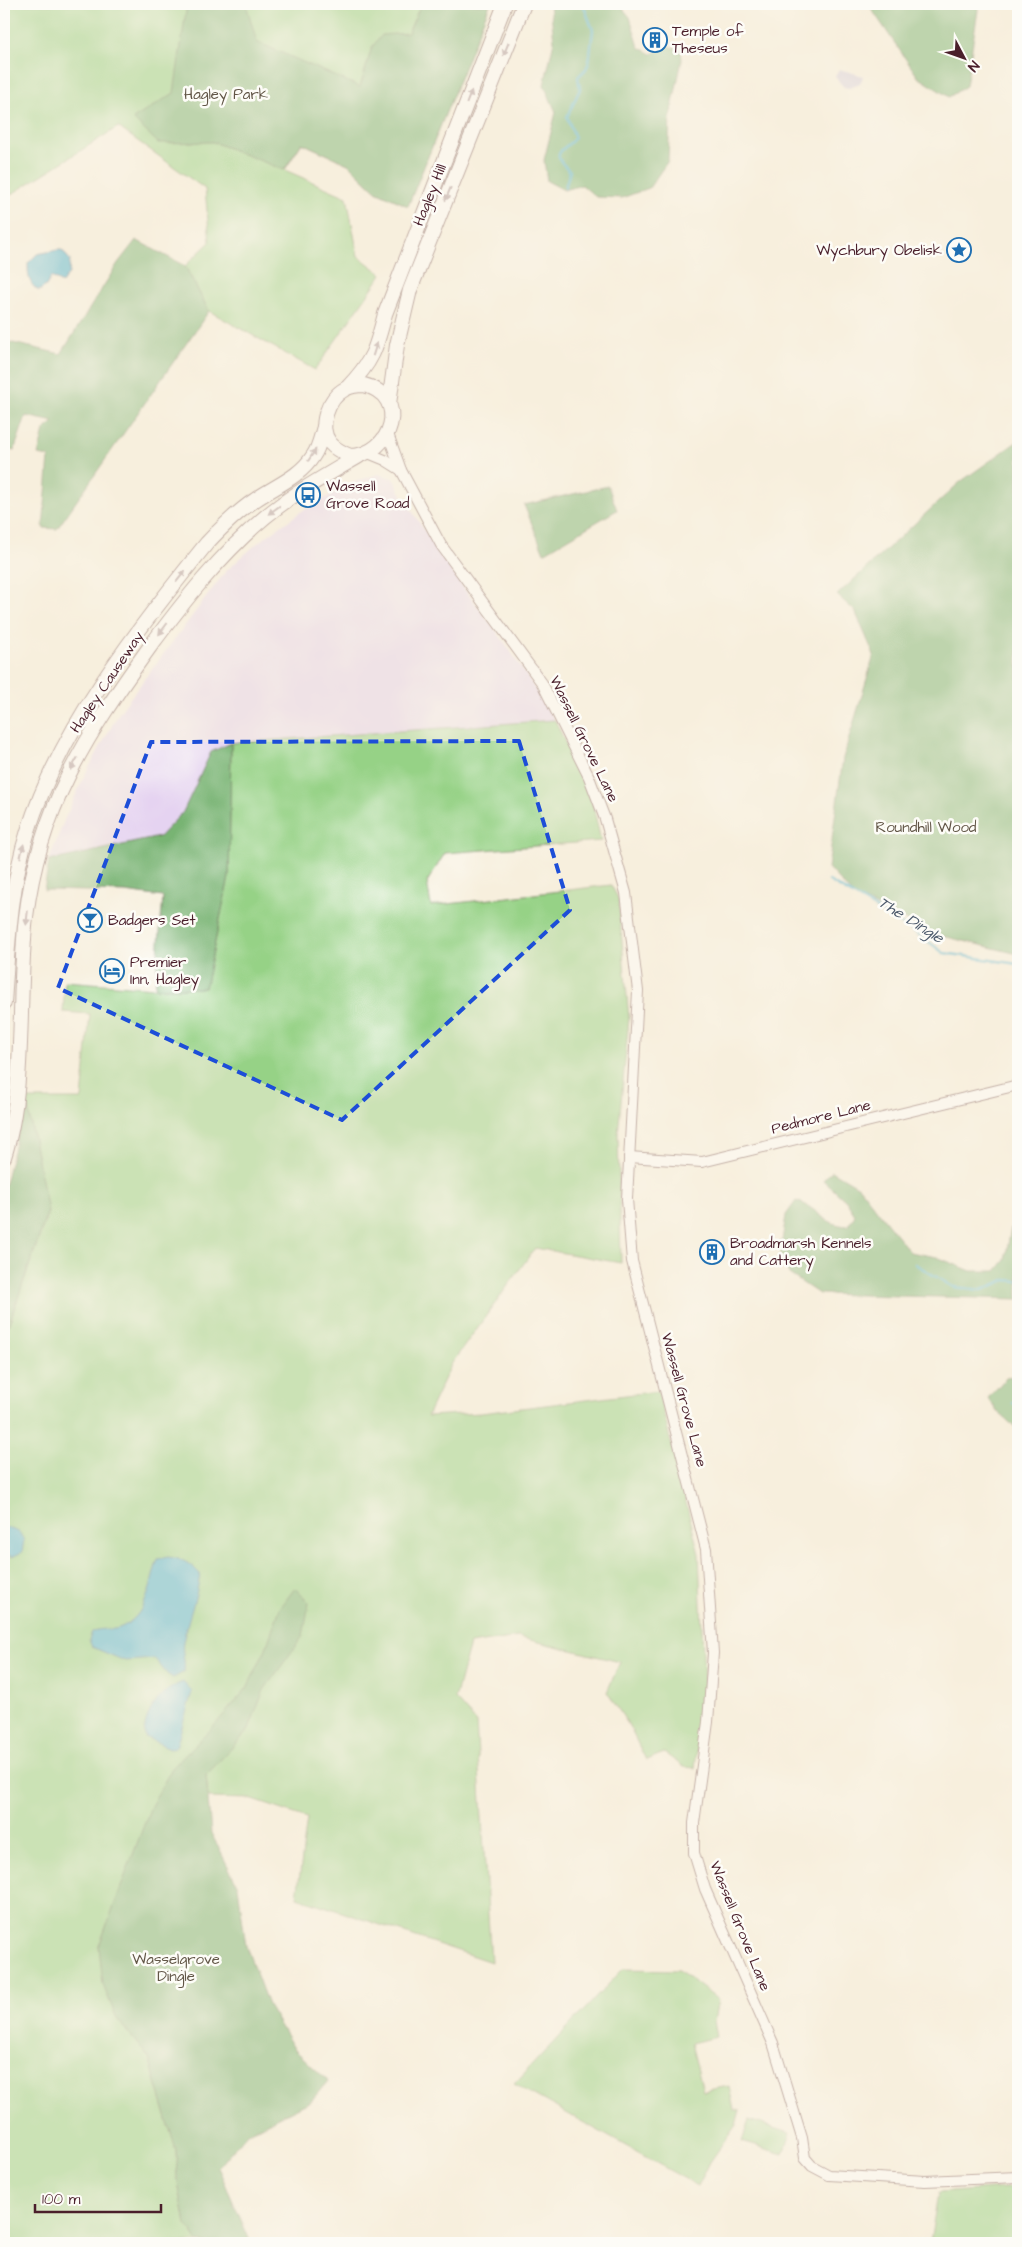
<svg xmlns="http://www.w3.org/2000/svg" width="1022" height="2247" font-family="'Architects Daughter',sans-serif">
<style>
.built{fill:#e5d3f1}
.industrial{fill:#c7c0d9}
.green{fill:#96d286;stroke:#707858}
.forest{fill:#78b473;stroke:#616a4f}
.water{fill:#53b5d1;stroke:#4e6a7e}
.lines{fill:none;stroke-linecap:round;stroke-linejoin:round}
.stream{stroke:#53b5d1;stroke-width:2.5}
.minor-casing{stroke:#876869;stroke-width:12}
.highway-casing{stroke:#876869;stroke-width:16}
.minor{stroke:#fff;stroke-width:10}
.highway{stroke:#fff;stroke-width:14}
.oneway{fill:#ae9aa0}
.marked{fill:none;stroke:#1d4ed8;stroke-width:4;stroke-dasharray:10 6;stroke-linejoin:round}
.labels{text-anchor:middle;dominant-baseline:central;stroke-width:5;stroke-linejoin:round;paint-order:stroke}
.poi-label{font-size:15px;fill:#4a1f2b;stroke:#fdfcf7;text-anchor:start}
.park-label{font-size:15px;fill:#615546;stroke:#fdfcf7}
.street-label{font-size:15px;fill:#4a1f2b;stroke:#fdfcf7}
.water-label{font-size:16px;font-style:italic;fill:#4e5b6d;stroke:#fdfcf7}
</style>
<rect width="100%" height="100%" fill="#fdfcf7"/>
<filter id="ink" filterUnits="userSpaceOnUse"><feTurbulence type="fractalNoise" baseFrequency=".02" numOctaves="2"/><feDisplacementMap in="SourceGraphic" scale="10" xChannelSelector="R" yChannelSelector="G"/><feConvolveMatrix kernelMatrix="1 2 1 2 8 2 1 2 1" color-interpolation-filters="sRGB"/></filter>
<filter id="wash" filterUnits="userSpaceOnUse"><feTurbulence type="fractalNoise" baseFrequency=".0096" numOctaves="4" result="noise"/><feDisplacementMap in="SourceGraphic" scale="20" xChannelSelector="R" yChannelSelector="G"/><feGaussianBlur stdDeviation="1.12" result="paint"/><feColorMatrix in="noise" values="0 0 0 0 0 0 0 0 0 0 0 0 0 0 0 0 0 1.4 0 .05"/><feComposite in="paint" operator="in"/></filter>
<g filter="url(#wash)">
<rect width="100%" height="100%" fill="#f7efdd"/>
<polygon class="built" points="378,474 393,478 404,499 452,572 508,647 555,720 231,743 211,752 183,812 159,837 49,861 65,818 85,775 119,713 226,571 260,541 302,511 354,482"/>
<polygon class="industrial" points="839,69 863,76 860,84 849,88 844,87 835,77"/>
<g class="green">
<polygon points="4,4 490,4 408,206 376,191 348,164 302,143 285,170 347,197 358,256 382,274 315,370 209,311 185,266 210,242 205,189 118,127 4,199"/>
<polygon points="555,720 592,801 601,841 445,853 427,882 431,906 611,885 618,898 629,1018 618,1134 621,1263 535,1248 452,1363 427,1416 481,1413 658,1391 699,1554 704,1679 695,1768 684,1767 664,1753 646,1760 628,1724 607,1692 620,1662 518,1637 470,1644 455,1699 476,1722 491,1962 297,1897 307,1818 250,1799 208,1798 206,1774 115,1905 99,1946 117,2019 149,2058 176,2150 177,2177 186,2224 199,2243 4,2243 4,1338 48,1212 26,1099 82,1099 90,1014 63,1012 65,981 155,988 205,988 229,877 231,743"/>
<polygon points="623,1969 679,1970 718,2000 714,2021 717,2037 691,2043 703,2091 729,2086 734,2110 740,2110 736,2125 710,2162 698,2186 514,2084"/>
<polygon points="749,2120 790,2133 783,2154 742,2142"/>
<polygon points="1018,2187 1018,2243 930,2243 938,2193"/>
</g>
<g class="forest">
<polygon points="187,4 246,4 257,42 360,87 372,47 382,35 408,33 421,4 490,4 408,206 376,191 348,164 302,143 284,170 213,142 158,143 133,119 174,93"/>
<polygon points="550,4 619,4 630,17 639,47 652,54 666,46 681,49 682,60 670,117 668,161 649,188 622,198 596,197 582,185 564,190 547,181 544,160 556,112 544,85 554,41"/>
<polygon points="868,4 979,4 966,86 949,97 918,77"/>
<polygon points="136,240 185,266 209,311 57,529 43,528 49,457 38,455 44,430 54,422 26,416 14,451 4,449 4,341 61,354 118,263"/>
<polygon points="1018,441 1018,954 938,935 854,896 828,868 843,758 874,655 855,611 837,595 960,482"/>
<polygon points="608,486 617,510 544,553 524,505"/>
<polygon points="231,743 229,877 205,988 155,988 163,897 125,892 44,890 49,861 159,837 183,812 211,752"/>
<polygon points="26,1099 48,1211 4,1338 4,1187"/>
<path d="M832,1171L859,1187L910,1252L937,1257L971,1271H996L1005,1260L1011,1228L1018,1225V1299L819,1294L789,1274L780,1254L786,1215L796,1201C818,1207 822,1225 848,1226L855,1215L846,1201L823,1180Z"/>
<polygon points="1018,1374 1018,1430 998,1412 988,1398 1006,1378"/>
<polygon points="295,1588 309,1603 303,1636 264,1690 248,1731 206,1775 211,1833 238,1886 246,1946 268,2005 295,2050 328,2081 311,2101 247,2133 218,2167 251,2243 199,2243 186,2224 177,2177 176,2150 149,2058 117,2019 103,1985 99,1946 151,1806 172,1768 213,1727 247,1688 265,1651 280,1608"/>
</g>
<g class="water">
<path d="M57,250H62L70,260L69,273L62,283L51,277L46,286L39,291C28,284 28,275 28,263L37,254Z"/>
<polygon points="5,1527 19,1532 24,1540 22,1552 12,1557 4,1552"/>
<path d="M168,1557C183,1559 190,1563 200,1574C197,1598 188,1618 183,1642C181,1651 186,1661 184,1672L173,1678L167,1674L155,1659L125,1661L92,1647L89,1640L92,1632C101,1627 110,1631 119,1628C148,1617 149,1585 158,1559Z"/>
<path d="M183,1682L192,1692L176,1747L170,1748L145,1737C142,1714 162,1689 183,1682Z"/>
</g>
<g class="lines">
<g class="stream">
<path d="M565,188L570,171C549,152 561,153 575,138L567,117L580,89L578,77L586,69L589,62L593,30L583,4"/>
<polyline points="829,881 915,932 944,953 1018,964"/>
<polyline points="915,1264 953,1287 982,1290 1005,1280 1018,1281"/>
<polyline points="1013,1403 1018,1405"/>
</g>
</g>
</g>
<g filter="url(#ink)">
<g class="lines">
<defs>
<g id="minor">
<polyline points="388,434 401,470 441,545 542,683 589,777 605,819 626,893 638,991 627,1199 632,1261 706,1549 713,1653 708,1722 694,1823 694,1853 705,1889 773,2043 802,2138 805,2158 812,2166 829,2175 925,2181 1018,2177"/>
<polyline points="368,453 385,460 401,470"/>
<polyline points="629,1157 702,1162 1018,1085"/>
</g>
<g id="highway">
<path d="M364,385C410,396 393,455 350,456C343,453 335,449 330,443C317,427 328,398 345,389C351,386 358,385 364,385Z"/>
<path d="M347,388C373,361 376,349 385,314L505,4"/>
<polyline points="389,404 397,345 410,290 524,4"/>
<path d="M4,1003C8,946 10,887 28,831C61,726 138,629 207,543C221,528 237,512 255,500C275,486 300,477 313,456C319,448 321,436 324,427"/>
<path d="M4,1157C27,1086 17,993 26,917C39,808 87,734 149,648C184,601 220,555 265,517C294,493 327,475 359,456"/>
</g>
</defs>
<use href="#minor" class="minor-casing"/>
<use href="#highway" class="highway-casing"/>
<use href="#minor" class="minor"/>
<use href="#highway" class="highway"/>
</g>
<defs><path id="oneway-solid" d="M-6-.8H1V-3.2L6.5 0L1 3.2V.8H-6Z" transform="scale(1.25)"/></defs>
<g class="oneway">
<use href="#oneway-solid" transform="translate(506 49) rotate(112)"/>
<use href="#oneway-solid" transform="translate(469 97) rotate(-69)"/>
<use href="#oneway-solid" transform="translate(448 194) rotate(112)"/>
<use href="#oneway-solid" transform="translate(375 349) rotate(-72)"/>
<use href="#oneway-solid" transform="translate(312 455) rotate(-57)"/>
<use href="#oneway-solid" transform="translate(274 510) rotate(144)"/>
<use href="#oneway-solid" transform="translate(181 576) rotate(-52)"/>
<use href="#oneway-solid" transform="translate(163 629) rotate(127)"/>
<use href="#oneway-solid" transform="translate(74 764) rotate(119)"/>
<use href="#oneway-solid" transform="translate(22 851) rotate(-76)"/>
<use href="#oneway-solid" transform="translate(27 918) rotate(96)"/>
</g>
</g>
<path d="M0 0H1022V2247H0ZM519,741L570,910L342,1120L58,988L151,742Z" fill="#f7efdd" fill-opacity=".55" fill-rule="evenodd"/>
<path class="marked" d="M519,741L570,910L342,1120L58,988L151,742Z"/>
<defs>
<symbol id="building-ring" viewBox="-11 -11 22 22"><circle r="9.5" fill="#fdfcf7" stroke="#1f6fb2" stroke-width="1.5"/><path d="M-4-6H4V6H1V3H-1V6H-4ZM-2.5-4.3h1.7v1.8h-1.7ZM.8-4.3h1.7v1.8H.8ZM-2.5-1h1.7V.8h-1.7ZM.8-1h1.7V.8H.8Z" fill="#1f6fb2"/></symbol>
<symbol id="sight-ring" viewBox="-11 -11 22 22"><circle r="9.5" fill="#fdfcf7" stroke="#1f6fb2" stroke-width="1.5"/><path d="M0-6L1.8-2.2L6-1.7L2.9 1.2L3.7 5.4L0 3.3L-3.7 5.4L-2.9 1.2L-6-1.7L-1.8-2.2Z" fill="#1f6fb2"/></symbol>
<symbol id="bus-ring" viewBox="-11 -11 22 22"><circle r="9.5" fill="#fdfcf7" stroke="#1f6fb2" stroke-width="1.5"/><path d="M-5-6H5V4H4V6H2V4H-2V6H-4V4H-5ZM-3.5-4V0h7V-4ZM-3.5 1.2v1.5H-2V1.2ZM2 1.2v1.5H3.5V1.2Z" fill="#1f6fb2"/></symbol>
<symbol id="bar-ring" viewBox="-11 -11 22 22"><circle r="9.5" fill="#fdfcf7" stroke="#1f6fb2" stroke-width="1.5"/><path d="M-6-5H6L.8 .8V4.5H3.5V6h-7V4.5H-.8V.8Z" fill="#1f6fb2"/></symbol>
<symbol id="hotel-ring" viewBox="-11 -11 22 22"><circle r="9.5" fill="#fdfcf7" stroke="#1f6fb2" stroke-width="1.5"/><path d="M-6-4.5h1.5V1H6V5H4.5V3h-9V5H-6ZM-4 0a1.8 1.8 0 1 1 3.6 0ZM.5 0V-2.5h3Q6-2.5 6 0Z" fill="#1f6fb2"/></symbol>
</defs>
<g fill-rule="evenodd">
<use href="#building-ring" x="641" y="26" width="28" height="28"/>
<use href="#sight-ring" x="945" y="236" width="28" height="28"/>
<use href="#bus-ring" x="294" y="481" width="28" height="28"/>
<use href="#bar-ring" x="76" y="906" width="28" height="28"/>
<use href="#hotel-ring" x="98" y="957" width="28" height="28"/>
<use href="#building-ring" x="698" y="1238" width="28" height="28"/>
</g>
<g class="labels">
<g class="poi-label">
<text x="672" y="31">Temple of<tspan x="672" dy="17">Theseus</tspan></text>
<text x="942" y="250" text-anchor="end">Wychbury Obelisk</text>
<text x="326" y="486">Wassell<tspan x="326" dy="17">Grove Road</tspan></text>
<text x="108" y="920">Badgers Set</text>
<text x="130" y="962">Premier<tspan x="130" dy="17">Inn, Hagley</tspan></text>
<text x="730" y="1243">Broadmarsh Kennels<tspan x="730" dy="17">and Cattery</tspan></text>
</g>
<g class="park-label">
<text x="226" y="94">Hagley Park</text>
<text x="926" y="827">Roundhill Wood</text>
<text x="176" y="1959">Wasselgrove<tspan x="176" dy="17">Dingle</tspan></text>
</g>
<g class="street-label">
<text transform="translate(430 195) rotate(-68)">Hagley Hill</text>
<text transform="translate(107 682) rotate(-56)">Hagley Causeway</text>
<text transform="translate(584 739) rotate(64)">Wassell Grove Lane</text>
<text transform="translate(821 1117) rotate(-14)">Pedmore Lane</text>
<text transform="translate(684 1400) rotate(75)">Wassell Grove Lane</text>
<text transform="translate(740 1926) rotate(68)">Wassell Grove Lane</text>
</g>
<g class="water-label">
<text transform="translate(911 920) rotate(32)">The Dingle</text>
</g>
</g>
<rect width="1022" height="2247" fill="none" stroke="#fdfcf7" stroke-width="20"/>
<g transform="translate(964 58) rotate(131)" stroke="#fdfcf7" stroke-width="4" paint-order="stroke">
<path d="M0-4L9 19L0 12L-9 19Z" fill="#4a1f2b"/>
<text y="-8" font-size="14" font-weight="bold" text-anchor="middle" fill="#4a1f2b">N</text>
</g>
<path d="M35 2204v8h126v-8" fill="none" stroke="#4a1f2b" stroke-width="2.5"/>
<text x="42" y="2204" font-size="15" fill="#4a1f2b" stroke="#fdfcf7" stroke-width="4" paint-order="stroke">100 m</text>
</svg>
